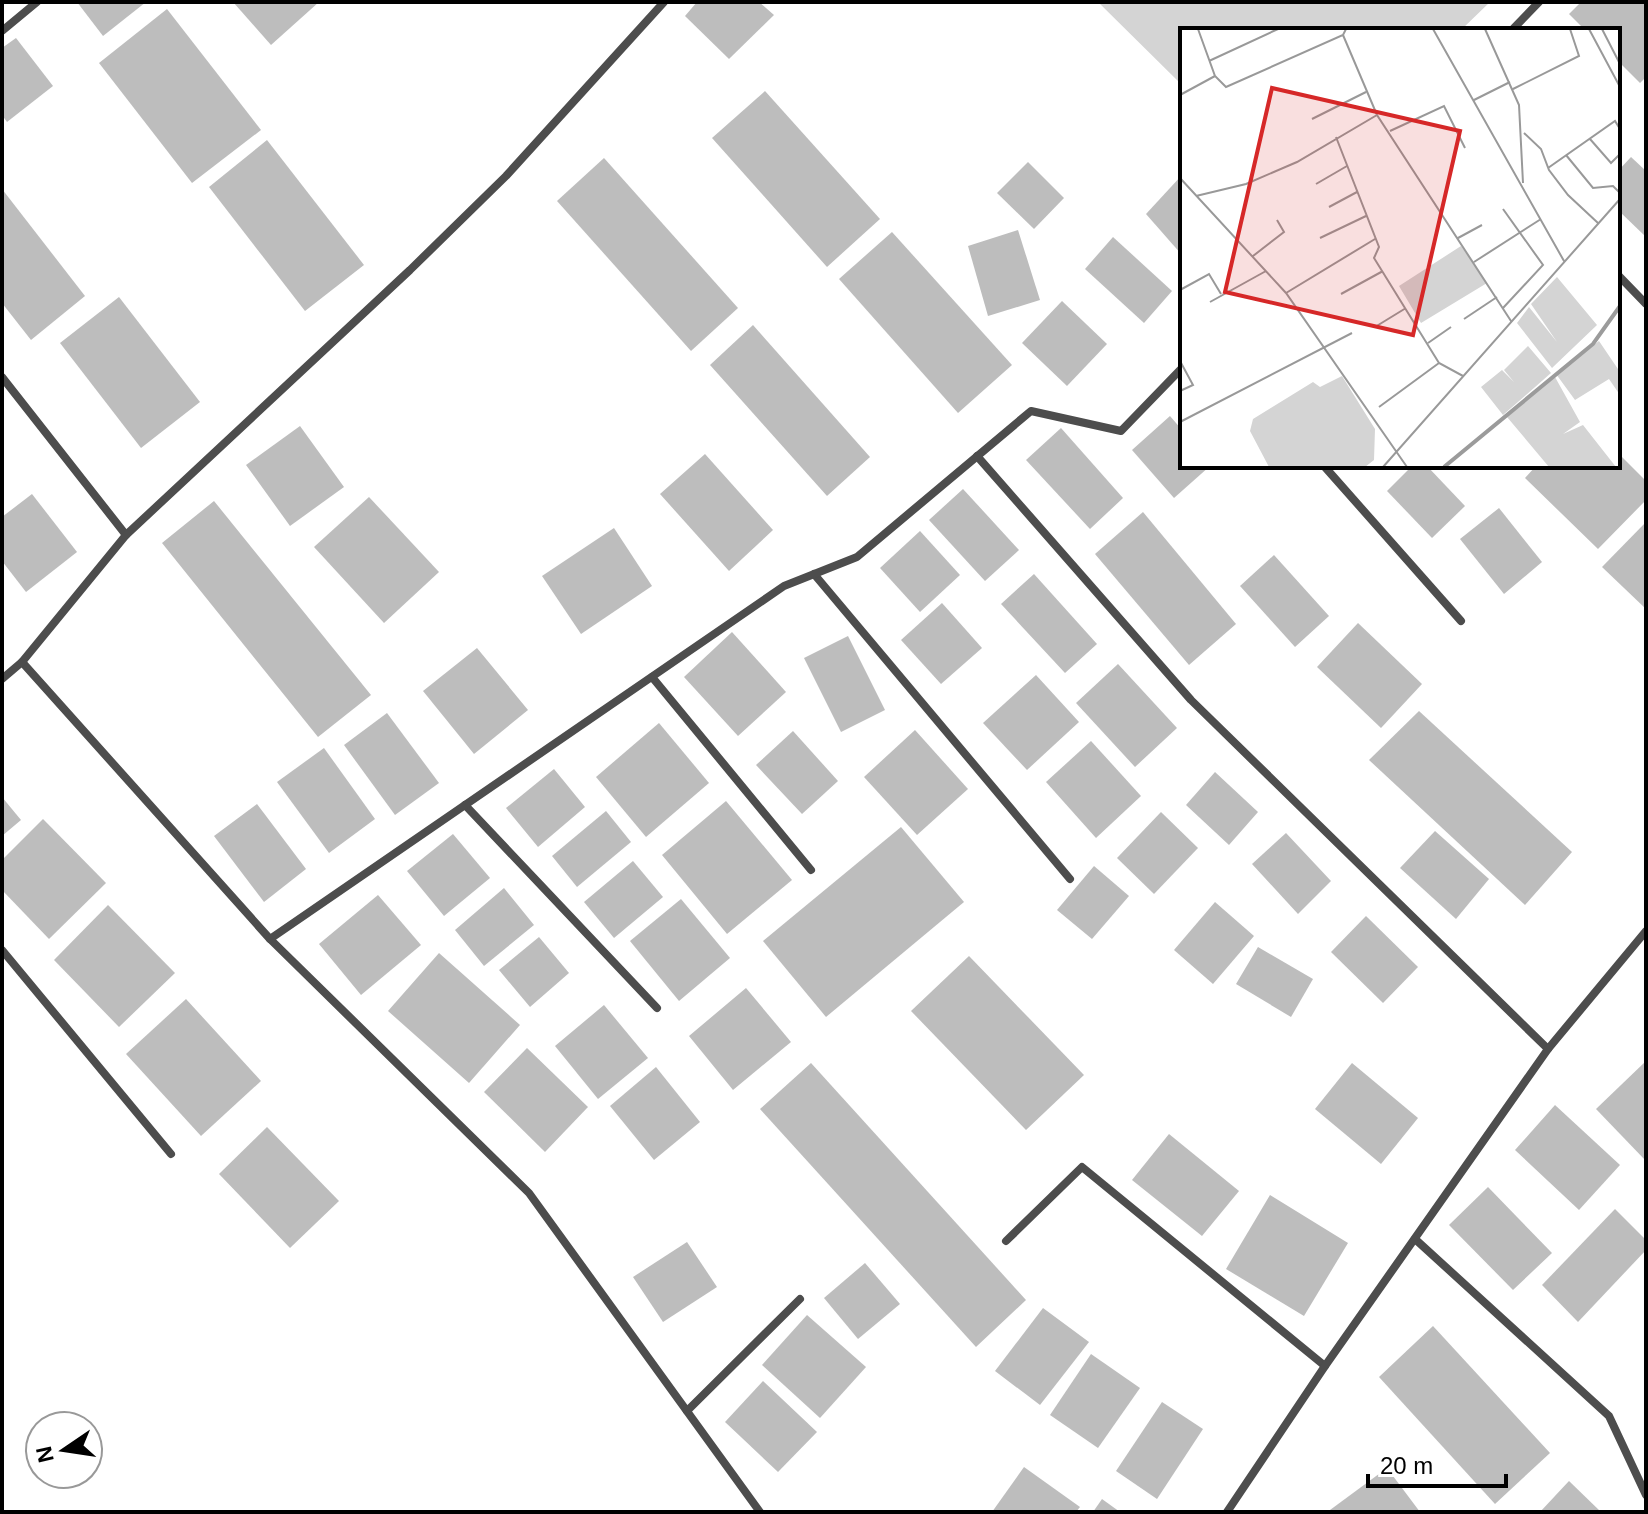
<svg xmlns="http://www.w3.org/2000/svg" width="1648" height="1514" font-family="Arial,sans-serif">
<style>
.green{fill:#d4d4d4}
.building{fill:#bdbdbd}
.lines{fill:none;stroke-linecap:round;stroke-linejoin:round}
.minor{stroke:#4d4d4d;stroke-width:8}
.inset-river{fill:none;stroke:#9b9b9b;stroke-width:4}
.inset-road{fill:none;stroke:#999;stroke-width:2}
.view{fill:#d62828;fill-opacity:0.15;stroke:#d62828;stroke-width:4}
.inset-edge{fill:none;stroke:#000;stroke-width:4}
</style>
<rect width="100%" height="100%" fill="#fff"/>
<polygon class="green" points="1098,2 1490,2 1461,30 1182,30 1182,85"/>
<g class="building">
<polygon points="77,2 146,2 103,36"/>
<polygon points="233,2 319,2 271,45"/>
<polygon points="697,2 759,2 774,15 729,59 685,16"/>
<polygon points="1581,2 1646,2 1646,77 1640,83 1618,61 1618,30 1585,30 1569,14"/>
<polygon points="167,9 261,130 192,183 99,63"/>
<polygon points="16,38 53,86 7,122 2,115 2,48"/>
<polygon points="765,91 880,219 827,267 712,138"/>
<polygon points="267,140 364,265 305,311 209,187"/>
<polygon points="1631,157 1646,171 1646,237 1618,210 1618,171"/>
<polygon points="604,158 738,308 691,351 557,201"/>
<polygon points="1028,162 1064,198 1034,229 997,193"/>
<polygon points="1182,175 1182,255 1146,214"/>
<polygon points="2,189 85,296 31,340 2,303"/>
<polygon points="1018,230 1040,300 988,316 968,246"/>
<polygon points="892,232 1012,365 958,413 839,279"/>
<polygon points="1113,237 1172,291 1144,323 1085,269"/>
<polygon points="119,297 200,402 141,448 60,343"/>
<polygon points="1062,301 1107,344 1067,386 1022,343"/>
<polygon points="753,325 870,457 827,496 710,365"/>
<polygon points="1170,416 1182,430 1182,466 1210,466 1174,498 1132,450"/>
<polygon points="300,426 344,487 290,526 246,465"/>
<polygon points="1061,428 1123,498 1090,529 1026,460"/>
<polygon points="1618,453 1646,481 1646,500 1598,549 1525,478 1536,466 1618,466"/>
<polygon points="705,454 773,530 729,571 660,494"/>
<polygon points="1412,466 1427,466 1465,506 1432,538 1387,491"/>
<polygon points="963,489 1019,550 985,581 929,520"/>
<polygon points="32,494 77,552 26,592 2,561 2,517"/>
<polygon points="369,497 439,572 384,623 314,547"/>
<polygon points="214,501 371,695 318,737 162,543"/>
<polygon points="1499,508 1542,562 1504,594 1460,539"/>
<polygon points="1143,512 1236,624 1189,665 1095,554"/>
<polygon points="1646,522 1646,609 1602,567"/>
<polygon points="614,528 652,586 581,634 542,576"/>
<polygon points="920,531 960,575 920,612 880,568"/>
<polygon points="1274,555 1329,616 1295,647 1240,586"/>
<polygon points="1034,574 1097,644 1065,673 1001,604"/>
<polygon points="942,603 982,648 941,684 901,640"/>
<polygon points="1358,623 1422,684 1381,728 1317,667"/>
<polygon points="732,632 786,692 738,736 684,677"/>
<polygon points="848,636 885,710 841,732 804,658"/>
<polygon points="477,648 528,710 474,754 423,691"/>
<polygon points="1118,664 1177,728 1135,767 1076,703"/>
<polygon points="1036,675 1079,722 1027,770 983,723"/>
<polygon points="1419,711 1572,852 1525,905 1369,760"/>
<polygon points="387,713 439,783 395,815 344,745"/>
<polygon points="659,723 709,783 646,837 596,777"/>
<polygon points="915,730 968,789 917,835 864,777"/>
<polygon points="793,731 838,781 802,814 756,765"/>
<polygon points="1091,741 1141,796 1096,838 1046,782"/>
<polygon points="324,748 375,819 329,853 277,782"/>
<polygon points="554,769 585,807 538,847 506,808"/>
<polygon points="1215,772 1258,812 1229,845 1186,805"/>
<polygon points="2,797 21,820 2,836"/>
<polygon points="726,801 792,880 727,934 662,855"/>
<polygon points="257,804 306,869 264,902 214,836"/>
<polygon points="606,811 631,842 577,887 552,856"/>
<polygon points="1161,812 1198,848 1154,894 1117,858"/>
<polygon points="43,819 106,883 49,939 2,890 2,860"/>
<polygon points="901,827 964,902 826,1017 763,941"/>
<polygon points="1435,831 1489,879 1456,919 1400,868"/>
<polygon points="1286,833 1331,881 1298,914 1252,864"/>
<polygon points="453,834 490,878 444,916 407,871"/>
<polygon points="633,861 663,897 614,938 584,902"/>
<polygon points="1094,866 1129,896 1092,939 1057,910"/>
<polygon points="504,888 534,925 484,966 455,930"/>
<polygon points="378,895 421,945 361,995 319,944"/>
<polygon points="681,899 730,958 679,1001 630,941"/>
<polygon points="1215,902 1254,936 1213,984 1174,950"/>
<polygon points="108,905 175,973 119,1027 54,960"/>
<polygon points="1366,916 1418,967 1383,1003 1331,952"/>
<polygon points="539,937 569,973 530,1007 499,970"/>
<polygon points="1258,947 1313,979 1291,1017 1236,984"/>
<polygon points="439,953 520,1025 469,1083 388,1011"/>
<polygon points="969,956 1084,1075 1026,1130 911,1011"/>
<polygon points="746,988 791,1042 733,1090 689,1036"/>
<polygon points="186,999 261,1081 201,1136 126,1054"/>
<polygon points="604,1005 648,1058 598,1099 555,1046"/>
<polygon points="527,1048 588,1107 545,1152 484,1092"/>
<polygon points="1646,1061 1646,1161 1596,1109"/>
<polygon points="811,1063 1026,1300 976,1347 760,1109"/>
<polygon points="1352,1063 1418,1118 1381,1164 1315,1109"/>
<polygon points="656,1067 700,1122 654,1160 610,1106"/>
<polygon points="1555,1105 1620,1165 1579,1210 1515,1150"/>
<polygon points="267,1127 339,1201 290,1248 219,1174"/>
<polygon points="1169,1134 1239,1191 1202,1236 1132,1180"/>
<polygon points="1488,1187 1552,1253 1513,1290 1449,1225"/>
<polygon points="1270,1195 1348,1243 1304,1316 1226,1269"/>
<polygon points="1615,1209 1646,1240 1646,1250 1578,1322 1542,1285"/>
<polygon points="687,1242 717,1287 663,1322 633,1277"/>
<polygon points="865,1263 900,1304 858,1339 824,1298"/>
<polygon points="1043,1308 1089,1342 1040,1405 995,1371"/>
<polygon points="807,1315 866,1367 820,1418 762,1365"/>
<polygon points="1433,1326 1550,1453 1495,1504 1379,1377"/>
<polygon points="1091,1354 1140,1388 1098,1448 1050,1415"/>
<polygon points="763,1381 817,1432 778,1472 725,1422"/>
<polygon points="1162,1402 1203,1429 1157,1499 1116,1471"/>
<polygon points="1024,1467 1080,1507 1076,1512 992,1512"/>
<polygon points="1387,1468 1420,1512 1332,1512 1330,1510"/>
<polygon points="1569,1481 1601,1512 1540,1512"/>
<polygon points="1102,1499 1120,1512 1093,1512"/>
</g>
<g class="lines">
<g class="minor">
<polyline points="1512,30 1539,2"/>
<polyline points="2,31 37,2"/>
<polyline points="1618,275 1646,304"/>
<polyline points="2,377 126,535"/>
<polyline points="977,456 1191,700 1548,1049"/>
<polyline points="1324,466 1461,621"/>
<polyline points="814,574 1070,879"/>
<polyline points="22,662 270,939 529,1193 760,1512"/>
<polyline points="652,677 811,870"/>
<polyline points="2,679 22,662 126,535 410,270 506,176 664,2"/>
<polyline points="465,805 657,1008"/>
<polyline points="270,939 784,586 857,557 1031,411 1121,431 1182,368"/>
<polyline points="2,950 171,1154"/>
<polyline points="1415,1239 1609,1416 1646,1495"/>
<polyline points="1006,1241 1082,1167 1325,1366"/>
<polyline points="687,1411 800,1299"/>
<polyline points="1227,1512 1325,1366 1548,1049 1646,931"/>
</g>
</g>
<g transform="translate(1180 28)">
<rect width="440" height="440" fill="#fff"/>
<path d="M281,218L307,255L241,295L219,258ZM377,249L417,297L372,340L337,295L349,279L377,314L351,276ZM419,313L440,344V367L429,351L395,372L376,346ZM348,318L371,345L323,387L301,359L322,342L334,354L324,342ZM162,348L195,401L194,432L185,439H89L70,403L73,391L133,354L140,359ZM375,349L400,394L383,406L403,397L436,439H369L327,389Z" fill="#d4d4d4"/>
<path class="inset-river" d="M264,439L413,316L440,278"/>
<path class="inset-road" d="M18,1L35,48L46,59L163,7L166,1M253,1L384,233M305,1L339,77L343,155M409,1L440,59M422,1L440,36M163,7L197,87L331,293M29,33L98,1M333,61L399,28L390,1M0,67L35,48M294,72L330,54M132,91L186,64M210,103L264,78L285,120M344,105L361,121L369,142L388,167L418,195M156,109L199,219L194,230L259,335L283,348M410,111L431,135L440,126M386,127L413,160L433,158L440,165M368,140L435,93L440,101M0,150L106,265L227,439M136,156L167,138M16,168L66,156L117,134L197,87M149,179L177,164M323,181L363,237L323,280M140,210L186,188M278,210L302,197M73,228L104,204L97,192M294,234L361,191M0,262L29,246L41,266M106,265L195,211M161,266L203,243M30,274L86,243M284,291L317,269M195,299L226,280M248,315L271,299M0,333L13,357L0,363M199,379L259,335M0,394L172,305M203,439L440,171"/>
<path class="view" d="M92,60L280,103L233,307L45,264Z"/>
<rect width="440" height="440" class="inset-edge"/>
</g>
<rect width="1648" height="1514" fill="none" stroke="#000000" stroke-width="8"/>
<g transform="translate(64 1450) rotate(257)"><circle r="38" fill="#ffffff" stroke="#999999" stroke-width="2"/>
<path d="M0-6L14 30L0 20L-14 30Z" fill="#000000"/>
<text y="-12" font-size="22" font-weight="bold" text-anchor="middle" fill="#000000">N</text>
</g>
<path d="M1368 1474v12h138v-12" fill="none" stroke="#000000" stroke-width="4"/>
<text x="1380" y="1474" font-size="24" fill="#000000" stroke="#ffffff" stroke-width="6" paint-order="stroke">20 m</text>
</svg>
